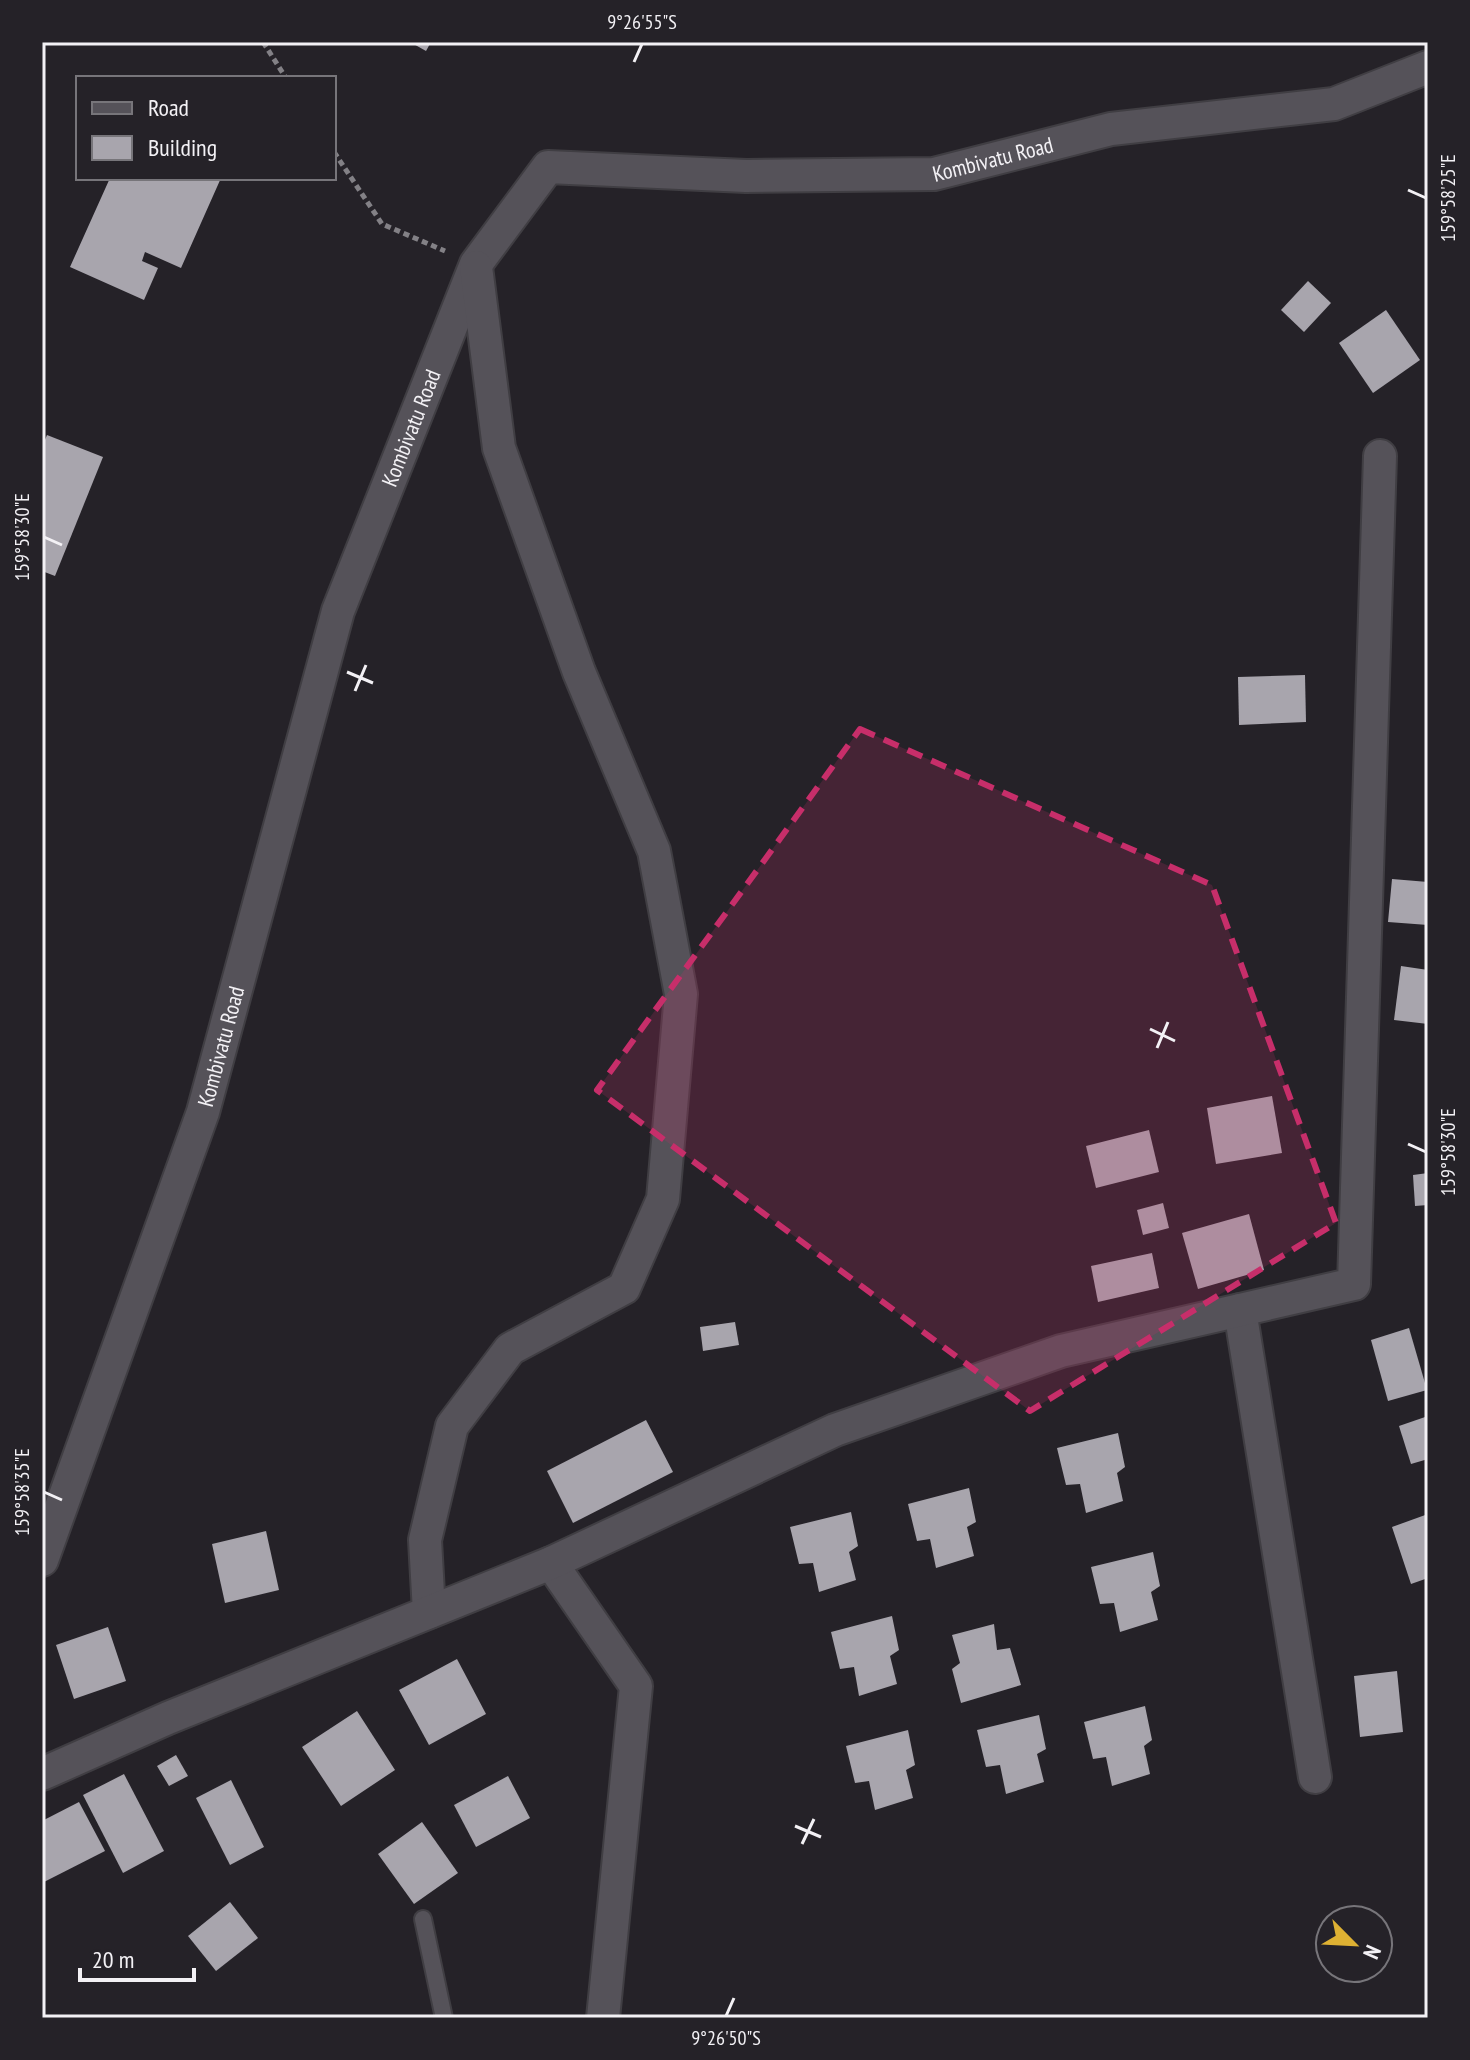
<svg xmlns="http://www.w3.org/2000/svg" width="1470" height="2060" font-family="'PT Sans Narrow',sans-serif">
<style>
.building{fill:#a8a5ad}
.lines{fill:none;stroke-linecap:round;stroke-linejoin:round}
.lane-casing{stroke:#403e43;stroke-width:20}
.street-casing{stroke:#403e43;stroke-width:36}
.path{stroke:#838186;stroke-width:5;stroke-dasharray:6 4;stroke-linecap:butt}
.lane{stroke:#555259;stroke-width:16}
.street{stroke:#555259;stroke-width:32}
.marked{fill:#c72e6a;fill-opacity:0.2;stroke:#c72e6a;stroke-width:6;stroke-dasharray:16 10;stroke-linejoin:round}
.ticks{fill:none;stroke:#f3f1f5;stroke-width:3}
.labels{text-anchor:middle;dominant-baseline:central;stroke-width:8;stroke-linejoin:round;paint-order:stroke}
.street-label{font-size:22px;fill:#f3f1f5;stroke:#252228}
.neatline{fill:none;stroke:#f3f1f5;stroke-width:3}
.ticks-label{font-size:20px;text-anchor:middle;fill:#f3f1f5}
</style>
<rect width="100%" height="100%" fill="#252228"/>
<g class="building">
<polygon points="410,42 431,42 426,51"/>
<polygon points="110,178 221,178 181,268 145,252 142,261 158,268 144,300 70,267"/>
<polygon points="1308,281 1331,303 1304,332 1281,310"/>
<polygon points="1386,310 1420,360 1373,393 1339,343"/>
<polygon points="47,435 103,457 55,576 42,571 42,447"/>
<polygon points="1305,675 1306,722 1239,725 1238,677"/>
<polygon points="1392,879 1428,882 1428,925 1388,922"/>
<polygon points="1401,966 1428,970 1428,1024 1394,1020"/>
<polygon points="1272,1096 1282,1153 1216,1164 1207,1108"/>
<polygon points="1149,1130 1159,1172 1096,1188 1086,1146"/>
<polygon points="1428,1173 1428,1205 1415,1206 1413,1175"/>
<polygon points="1163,1203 1169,1228 1143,1235 1137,1210"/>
<polygon points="1249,1214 1264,1270 1198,1289 1182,1233"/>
<polygon points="1152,1253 1159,1288 1098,1302 1091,1266"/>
<polygon points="735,1322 739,1345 703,1351 700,1327"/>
<polygon points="1409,1328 1427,1390 1388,1401 1371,1340"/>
<polygon points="1428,1416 1428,1459 1411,1464 1399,1426"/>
<polygon points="646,1420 673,1472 573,1523 547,1471"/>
<polygon points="1118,1433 1125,1467 1117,1473 1123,1501 1086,1513 1080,1484 1066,1485 1057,1448"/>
<polygon points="969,1488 976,1522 967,1527 974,1556 936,1568 930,1539 917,1541 908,1504"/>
<polygon points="851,1512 858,1546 849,1552 856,1580 819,1592 813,1563 799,1564 790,1527"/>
<polygon points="1428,1514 1428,1578 1411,1584 1392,1527"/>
<polygon points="266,1531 279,1590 225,1603 212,1544"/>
<polygon points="1153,1552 1160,1586 1151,1592 1158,1620 1120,1632 1114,1603 1100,1604 1091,1567"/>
<polygon points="892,1616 899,1650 890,1656 897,1684 859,1696 854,1667 840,1669 831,1632"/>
<polygon points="994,1624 997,1650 1010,1648 1021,1685 961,1703 952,1669 960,1663 952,1635"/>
<polygon points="108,1627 126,1681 74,1699 56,1645"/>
<polygon points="457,1659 486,1714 429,1745 399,1690"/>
<polygon points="1397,1671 1403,1732 1360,1737 1354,1676"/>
<polygon points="1145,1706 1152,1740 1144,1746 1150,1774 1112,1786 1106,1757 1093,1759 1084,1722"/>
<polygon points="357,1711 395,1770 341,1806 302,1747"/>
<polygon points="1039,1715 1046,1749 1037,1754 1044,1782 1006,1794 1000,1765 986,1767 977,1730"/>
<polygon points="908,1730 915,1765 906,1770 913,1798 875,1810 869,1781 855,1783 846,1746"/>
<polygon points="176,1755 188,1776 169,1786 157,1766"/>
<polygon points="124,1774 164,1851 123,1873 83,1795"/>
<polygon points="508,1776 530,1818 476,1847 454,1805"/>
<polygon points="231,1780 264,1847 230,1865 196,1798"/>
<polygon points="79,1802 105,1851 42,1883 42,1821"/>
<polygon points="422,1822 458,1873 414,1904 378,1854"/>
<polygon points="230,1902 258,1938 216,1971 188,1936"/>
</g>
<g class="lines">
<defs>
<polyline id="lane" points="423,1919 444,2018"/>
<g id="street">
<polyline points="1240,1310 1315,1777"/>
<path id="s1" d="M42,1560L203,1112L338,611L476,264L548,167L746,176L934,174L1111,129L1334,104L1428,67"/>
<polyline points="551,1563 636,1686 603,2018"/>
<polyline points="429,1612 425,1540 452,1426 510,1349 624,1288 663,1199 681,994 654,851 579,672 499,448 476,267"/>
<polyline points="42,1774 168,1718 551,1563 835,1430 1061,1351 1354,1284 1380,456"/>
</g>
</defs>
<use href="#lane" class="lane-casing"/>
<use href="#street" class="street-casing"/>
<g class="path">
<polyline points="263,42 286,78"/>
<polyline points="334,152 382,224 445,251"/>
</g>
<use href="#lane" class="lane"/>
<use href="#street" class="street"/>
</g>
<path class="marked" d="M860,729L1212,885L1336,1223L1030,1411L597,1090Z"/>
<path class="ticks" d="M634,62L642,44M1408,190L1426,198M44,537L62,545M347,672L373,683M355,691L366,665M1150,1029L1175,1041M1157,1048L1168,1022M1408,1144L1426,1152M44,1492L62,1500M795,1826L821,1837M802,1844L814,1819M726,2016L734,1998"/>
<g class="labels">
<g class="street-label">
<text stroke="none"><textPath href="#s1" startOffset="1936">Kombivatu Road</textPath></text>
<text stroke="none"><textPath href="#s1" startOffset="1192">Kombivatu Road</textPath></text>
<text stroke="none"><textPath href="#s1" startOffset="544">Kombivatu Road</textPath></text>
</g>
</g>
<rect width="1470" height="2060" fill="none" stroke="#252228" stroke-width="88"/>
<rect x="76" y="76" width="260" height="104" fill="#252228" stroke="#77757a" stroke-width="2"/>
<rect x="92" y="102" width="40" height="12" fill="#555259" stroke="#77757a" stroke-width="2"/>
<text x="148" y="116" font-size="24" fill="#f3f1f5">Road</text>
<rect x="92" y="136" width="40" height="24" fill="#a8a5ad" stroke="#77757a" stroke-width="2"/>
<text x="148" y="156" font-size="24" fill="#f3f1f5">Building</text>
<g transform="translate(1354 1944) rotate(114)"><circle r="38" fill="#252228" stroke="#77757a" stroke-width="2"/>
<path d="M0-6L14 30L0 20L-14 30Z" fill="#deb133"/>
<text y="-12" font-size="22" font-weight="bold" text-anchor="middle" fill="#f3f1f5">N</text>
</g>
<path d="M80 1968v12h114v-12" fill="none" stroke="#f3f1f5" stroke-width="4"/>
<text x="92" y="1968" font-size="24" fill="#f3f1f5" stroke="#252228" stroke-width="6" paint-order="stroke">20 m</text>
<rect x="44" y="44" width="1382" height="1972" class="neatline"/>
<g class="ticks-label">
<text x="642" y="29">9°26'55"S</text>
<text transform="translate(1448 198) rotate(-90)" y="7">159°58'25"E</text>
<text transform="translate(22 537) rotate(-90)" y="7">159°58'30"E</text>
<text transform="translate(1448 1152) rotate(-90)" y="7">159°58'30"E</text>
<text transform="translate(22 1492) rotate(-90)" y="7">159°58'35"E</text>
<text x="726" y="2045">9°26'50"S</text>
</g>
</svg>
